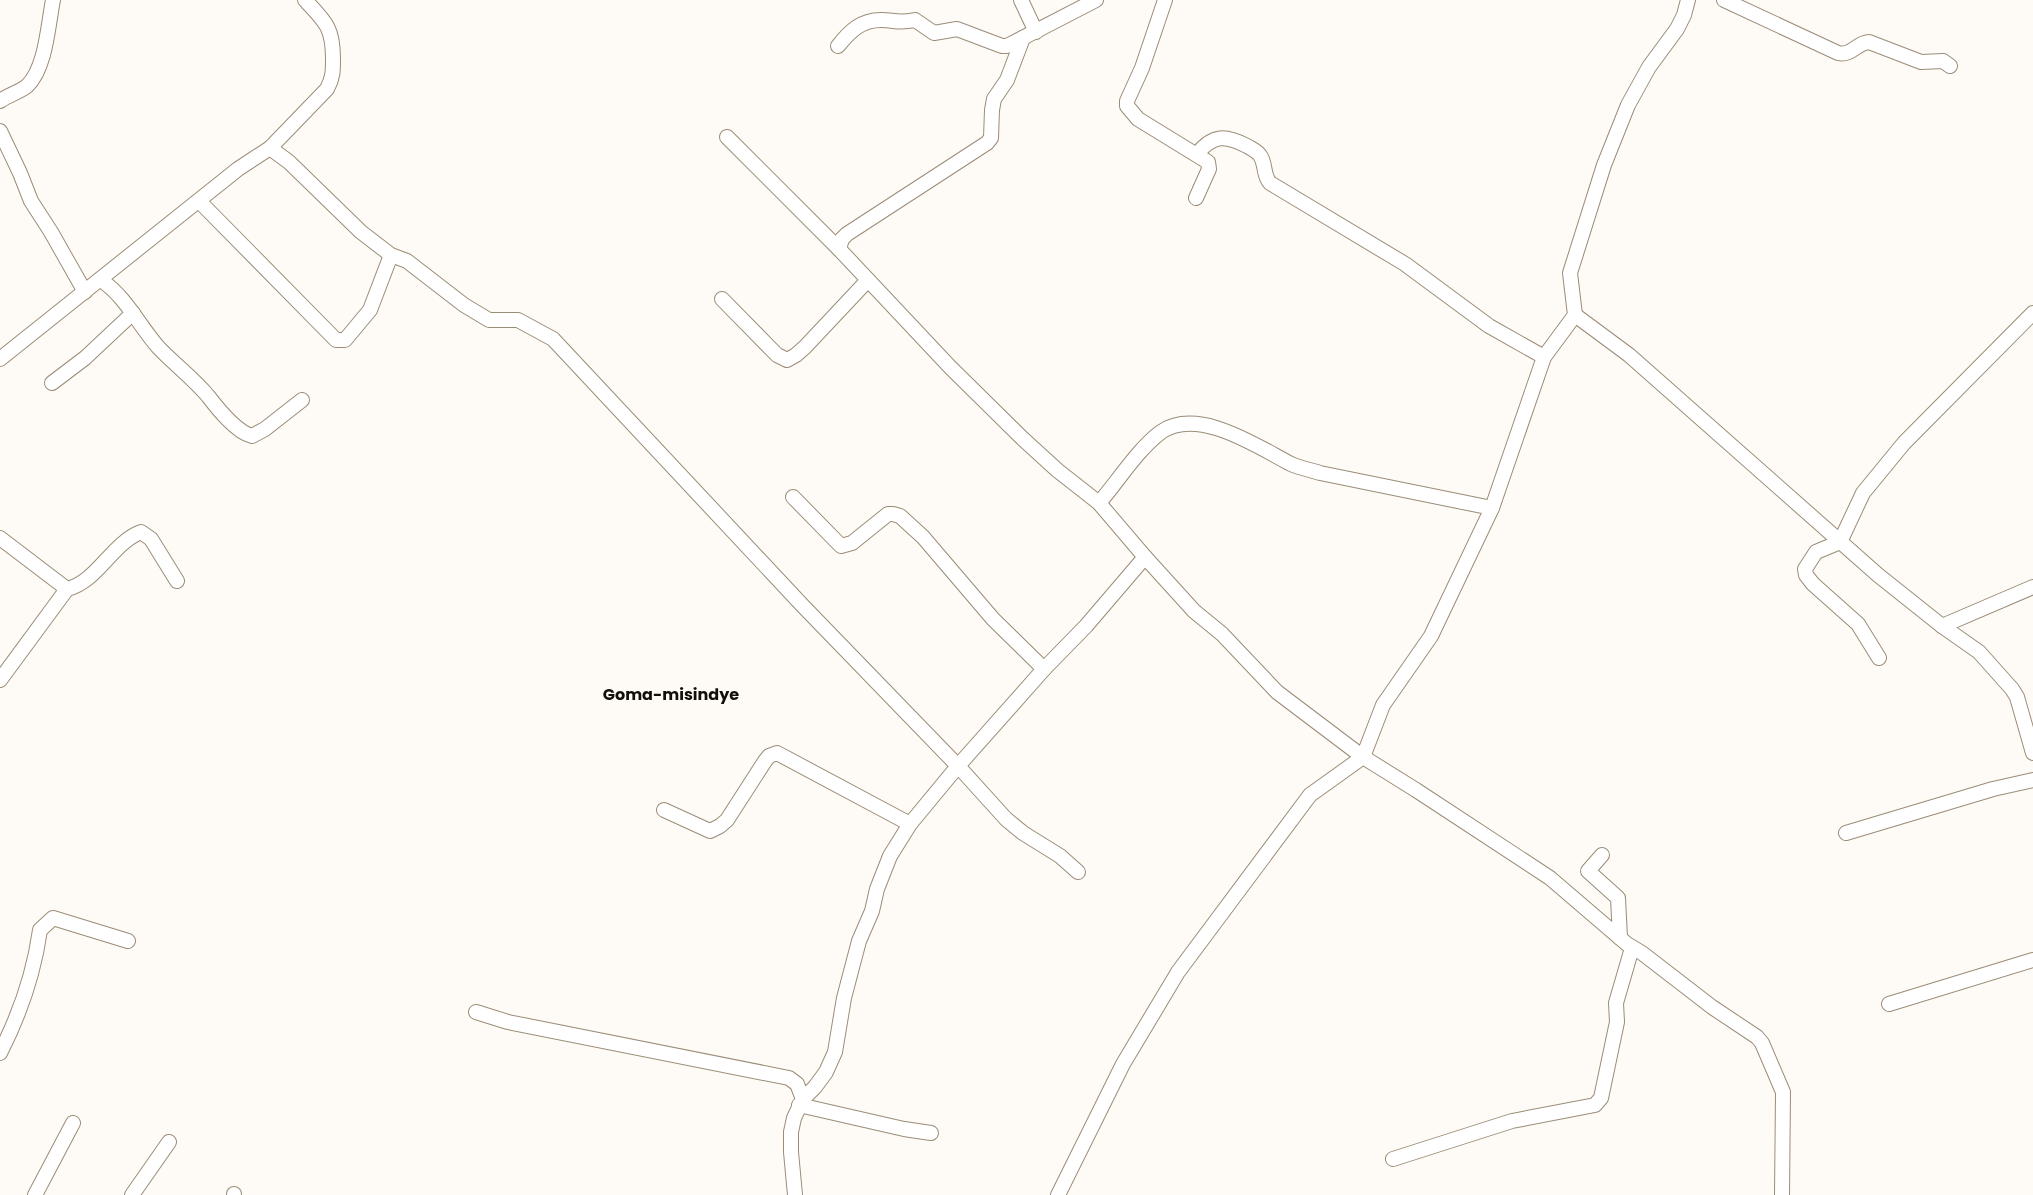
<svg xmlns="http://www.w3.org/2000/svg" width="2033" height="1195" font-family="Poppins,sans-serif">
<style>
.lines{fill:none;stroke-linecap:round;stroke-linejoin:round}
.minor-casing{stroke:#9b8c77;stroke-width:16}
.minor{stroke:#fff;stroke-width:14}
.labels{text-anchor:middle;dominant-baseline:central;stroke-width:3;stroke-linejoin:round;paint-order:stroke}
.quarter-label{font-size:16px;font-weight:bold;fill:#140e07;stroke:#fefbf6}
</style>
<rect width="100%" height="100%" fill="#fefbf6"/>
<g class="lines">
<defs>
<g id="minor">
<polyline points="1021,0 1036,32"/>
<polyline points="1165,0 1142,68 1127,101 1127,106 1138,119 1208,162 1209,169 1196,198"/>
<path d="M1724,0L1838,53C1852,56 1856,43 1869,42L1921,62L1943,61L1950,66"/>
<path d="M838,46C850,31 861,20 881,20C896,20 897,24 915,20L934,33L957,29L1002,46H1007L1096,0"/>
<path d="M0,101C8,95 20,92 27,86C46,68 48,25 53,0"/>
<polyline points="0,131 20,173 31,201 51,232 85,292"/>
<polyline points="727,137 839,249 950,367 1022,438 1057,470 1099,503 1145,557"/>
<path d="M270,148L327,89C333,78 333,71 333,59C333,28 326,22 305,0"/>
<path d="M1197,154C1213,134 1226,135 1247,146C1252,149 1258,151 1261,157C1266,166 1263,175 1270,183L1405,264L1489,326L1544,357"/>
<polyline points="199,201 336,340 345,340 370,310 391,255"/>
<polyline points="839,249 842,239 847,234 987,143 991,138 992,110 994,99 1007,80 1023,38"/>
<path d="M101,280C126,297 138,324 158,347C174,364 193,378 208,396C218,409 236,432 252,436L265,429L302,400"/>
<polyline points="722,299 777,355 787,360 796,355 805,347 868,280"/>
<polyline points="1575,315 1629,355 1878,575 1942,626 1979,652 2012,689 2017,697 2033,753"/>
<polyline points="0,359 238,169 270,148 289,162 361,232 391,255 407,261 464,305 489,320 518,320 553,339 802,605 958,766 1006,819 1023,833 1060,856 1078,872"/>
<polyline points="52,383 85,358 133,313"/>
<polyline points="793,497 841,546 852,543 888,514 893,514 900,516 923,537 993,619 1044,669"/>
<path d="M1099,503C1118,481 1138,449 1161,432C1198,406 1258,447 1291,464C1300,468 1311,470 1320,473L1492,508"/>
<path d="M0,538L67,589C97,582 112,543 141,532L151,539L177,581"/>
<polyline points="1942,626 2033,587"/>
<polyline points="1879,658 1858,624 1813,584 1806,575 1805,569 1816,552 1840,542 1863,493 1904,443 2033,313"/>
<polyline points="0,680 67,589"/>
<polyline points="664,810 710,831 720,826 727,820 765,761 769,756 777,753 910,824"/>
<polyline points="1846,833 1993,789 2033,780"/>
<polyline points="1602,855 1588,871 1618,898 1620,938"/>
<polyline points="1889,1004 2033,960"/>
<polyline points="476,1012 508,1022 789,1078 797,1084 803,1099"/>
<path d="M0,1053C20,1014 34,973 40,930L53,918L128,941"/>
<polyline points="799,1105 904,1129 931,1133"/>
<polyline points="1393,1159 1512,1121 1595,1105 1601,1098 1617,1022 1616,1003 1632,948"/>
<polyline points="35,1195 73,1123"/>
<polyline points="132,1195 169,1142"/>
<polyline points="234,1195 234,1194"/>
<polyline points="795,1195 791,1152 791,1132 794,1118 803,1099 815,1087 826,1072 835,1052 844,998 859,941 872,911 877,889 890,856 910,824 958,766 1044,669 1086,626 1145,557 1194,611 1222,634 1277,692 1363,757 1416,790 1550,878 1627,944 1642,953 1712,1007 1757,1037 1762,1043 1783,1092 1782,1195"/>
<polyline points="1058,1195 1123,1064 1178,972 1310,795 1363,757 1383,705 1431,636 1492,508 1544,357 1575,315 1570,273 1604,165 1628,105 1649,67 1677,29 1684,15 1688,0"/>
</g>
</defs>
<use href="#minor" class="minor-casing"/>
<use href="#minor" class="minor"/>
</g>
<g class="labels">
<g class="quarter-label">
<text x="671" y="694">Goma-misindye</text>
</g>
</g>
</svg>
